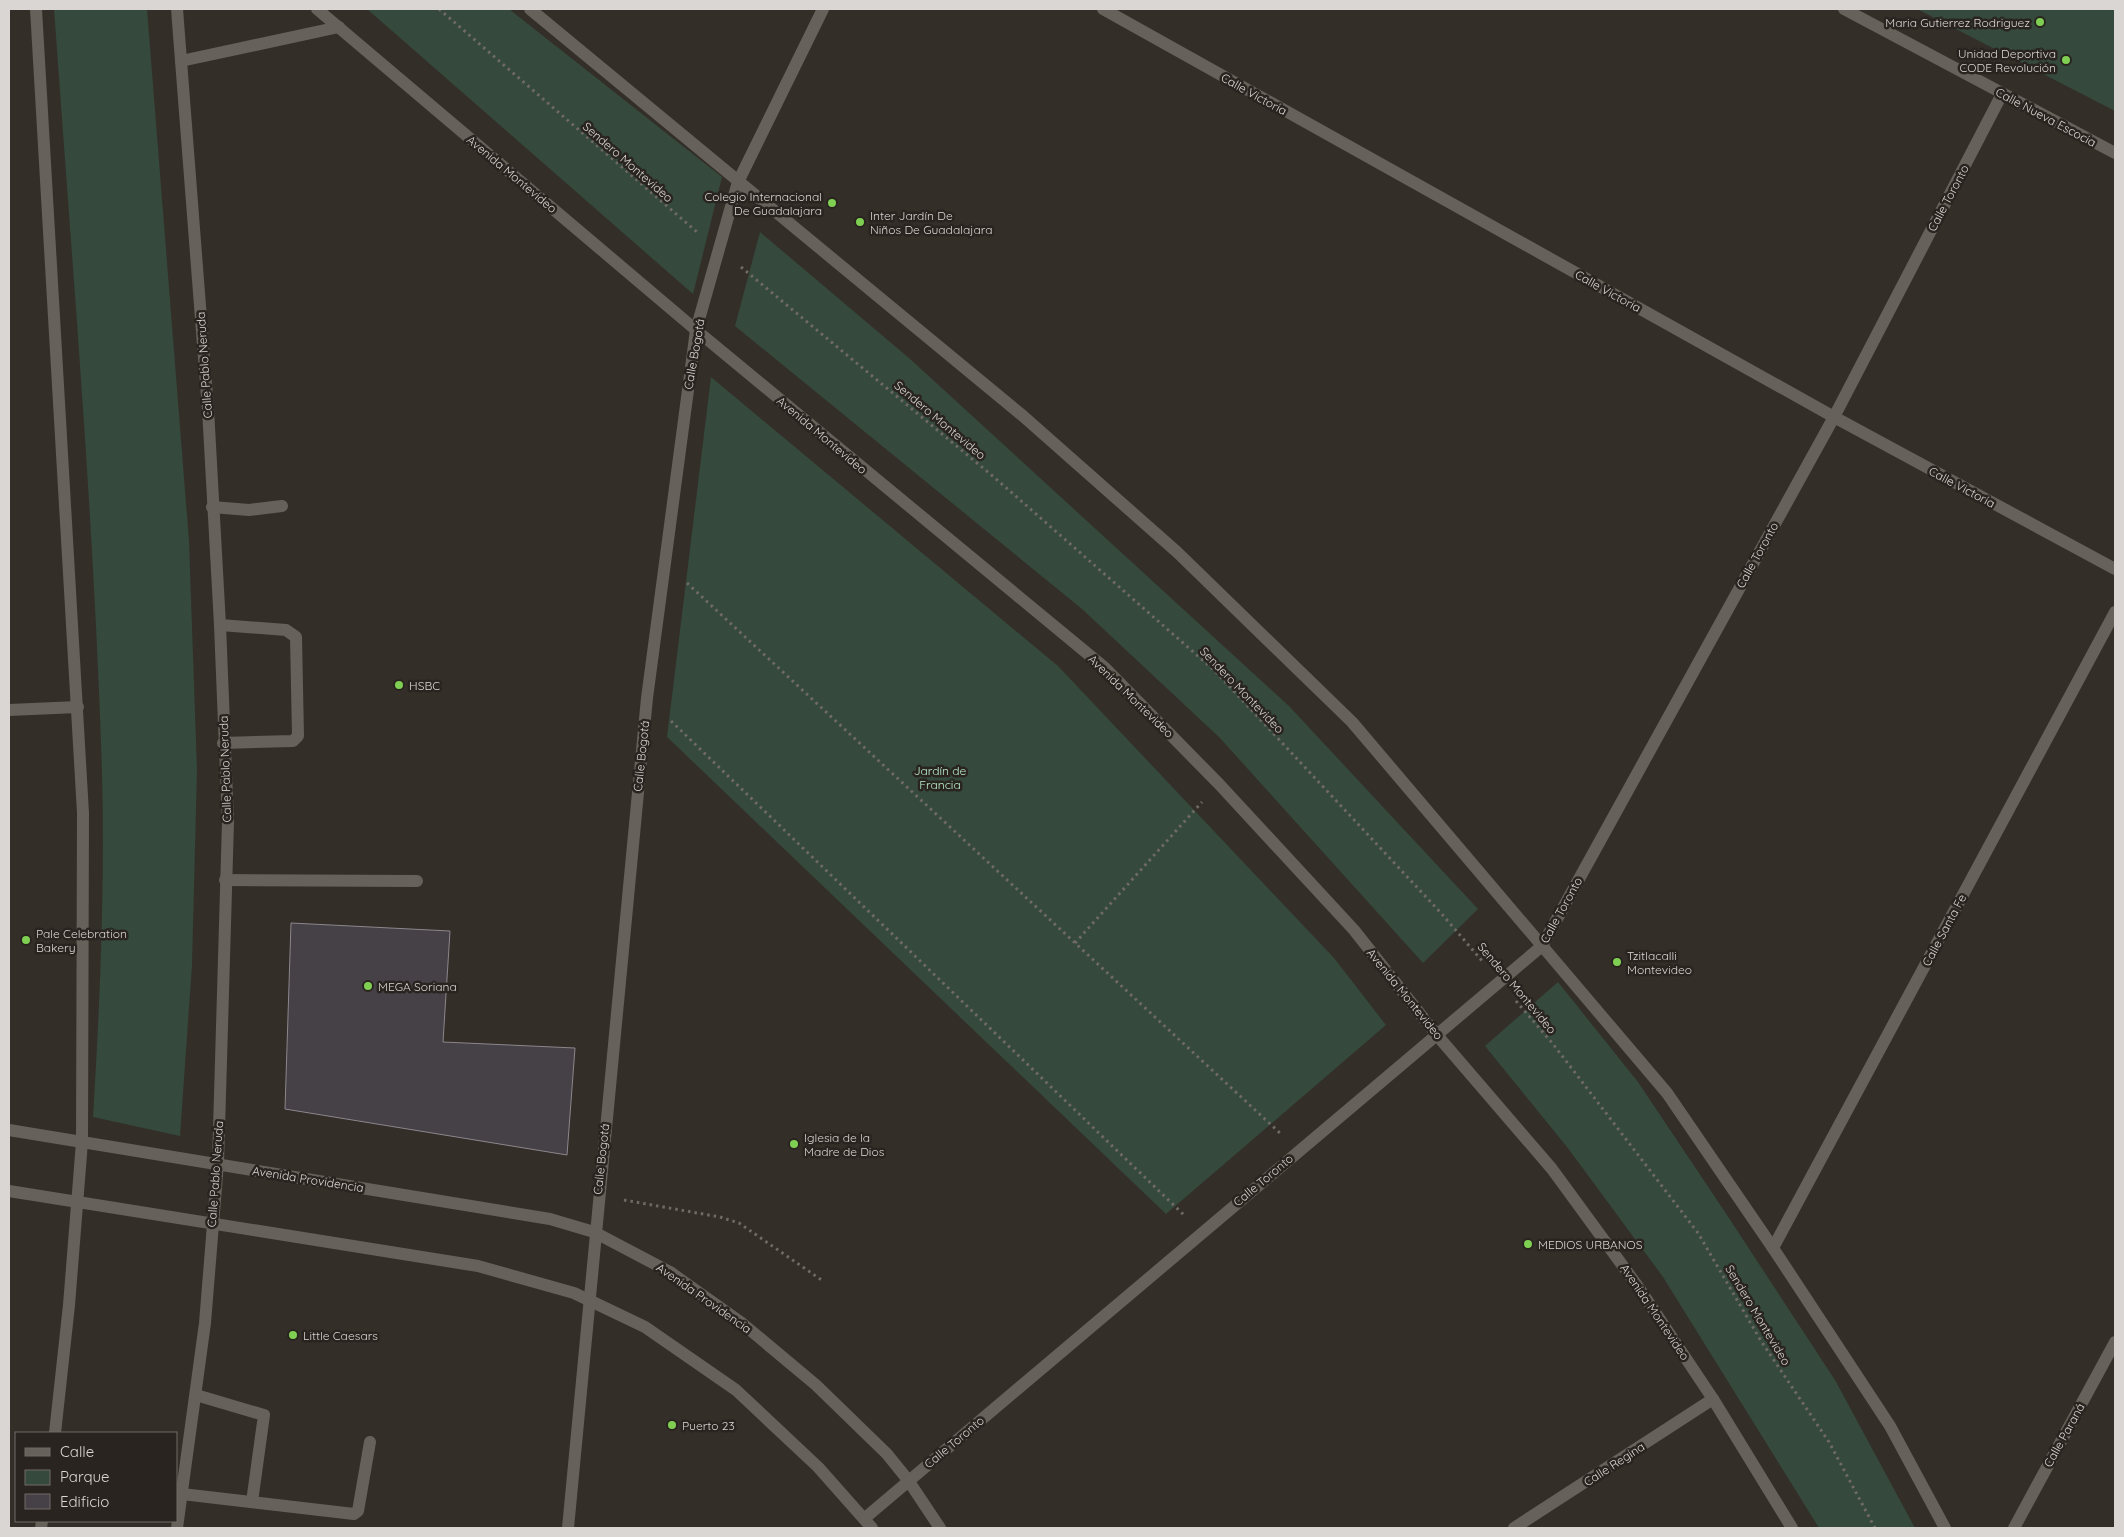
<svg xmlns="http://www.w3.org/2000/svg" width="2124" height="1537" font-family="Quicksand,sans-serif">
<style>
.green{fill:#35493c}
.building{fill:#464147;stroke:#8c868d}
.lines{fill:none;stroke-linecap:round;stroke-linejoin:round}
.path{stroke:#6f6a65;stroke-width:3;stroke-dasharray:2.5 4;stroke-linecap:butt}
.lane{stroke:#66615a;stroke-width:12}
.street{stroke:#66615a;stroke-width:12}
.secondary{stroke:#66615a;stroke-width:12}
.poi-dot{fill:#7fd052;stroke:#29241f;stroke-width:2}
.labels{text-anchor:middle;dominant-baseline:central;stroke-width:5;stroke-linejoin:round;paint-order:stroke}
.poi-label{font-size:12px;fill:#dad6d3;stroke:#29241f;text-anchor:start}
.street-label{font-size:12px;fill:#dad6d3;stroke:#29241f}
.park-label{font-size:12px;fill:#baeecc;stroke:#29241f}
</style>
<rect width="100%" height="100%" fill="#332e28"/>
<g class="green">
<path d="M54,9H147L189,541L197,770L192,965L180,1136L93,1117C100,1002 105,887 102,772C94,517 72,263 54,9Z"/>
<polygon points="367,9 509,9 722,177 693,294"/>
<polygon points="1917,9 2115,9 2115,111"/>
<polygon points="760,232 909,358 1289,706 1478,909 1423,963 1220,738 1082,609 735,326"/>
<polygon points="711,377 1058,666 1334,958 1386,1025 1166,1214 667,737"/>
<polygon points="1558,982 1638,1082 1729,1218 1835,1380 1915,1528 1819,1528 1663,1277 1567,1147 1485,1046"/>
</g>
<polygon class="building" points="291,923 450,931 443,1042 575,1048 567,1155 285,1109"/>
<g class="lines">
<g class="path">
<polyline points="439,9 697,232"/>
<polyline points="741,267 995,478 1215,671 1441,913 1483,962"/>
<polyline points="687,583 1281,1134"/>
<polyline points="671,721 1185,1216"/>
<polyline points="1075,943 1202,802"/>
<polyline points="1516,1001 1553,1044 1698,1233 1761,1341 1829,1442 1875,1528"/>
<polyline points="624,1200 720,1217 739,1223 823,1281"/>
</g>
<g class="lane">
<polyline points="181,61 339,27"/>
<polyline points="212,507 249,510 282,506"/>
<polyline points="220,625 286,630 296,637 298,736 293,741 223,743"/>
<polyline points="9,710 78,707"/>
<polyline points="225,880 417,881"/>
<polyline points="196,1395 264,1415 252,1502"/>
<polyline points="182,1494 354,1514 358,1511 370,1442"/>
</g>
<g class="street">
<polyline points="1103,9 1834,417 2115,569"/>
<polyline points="1844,9 2115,153"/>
<polyline points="9,1130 550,1219 594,1232 670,1272 743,1324 816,1385 887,1454 908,1480 940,1528"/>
<polyline points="9,1191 478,1266 574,1293 645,1327 736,1390 818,1467 872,1528"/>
<polyline points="1773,1248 2115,612"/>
<polyline points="865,1518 1542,946 1834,417 2002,94"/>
<polyline points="568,1528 647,698 696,330 738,182 823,9"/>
<polyline points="1514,1528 1713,1399"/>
<polyline points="2014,1528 2115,1342"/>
</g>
<g class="secondary">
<polyline points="36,9 83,813 82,1142 69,1305 55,1433"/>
<polyline points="317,9 696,330 1105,668 1219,784 1354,930 1436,1034 1552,1169 1639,1288 1713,1399 1792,1528"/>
<polyline points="530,9 1023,416 1177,552 1352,722 1667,1093 1773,1248 1890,1426 1945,1528"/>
<polyline points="41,1528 42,1521"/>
<polyline points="177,1528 205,1323 218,1163 228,822 220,625 208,409 177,9"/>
</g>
</g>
<g class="poi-dot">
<circle cx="2040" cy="22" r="5"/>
<circle cx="2066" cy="60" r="5"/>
<circle cx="832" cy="203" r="5"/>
<circle cx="860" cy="222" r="5"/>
<circle cx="399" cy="685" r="5"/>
<circle cx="26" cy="940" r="5"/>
<circle cx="1617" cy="962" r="5"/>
<circle cx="368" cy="986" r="5"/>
<circle cx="794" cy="1144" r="5"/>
<circle cx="1528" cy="1244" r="5"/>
<circle cx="293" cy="1335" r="5"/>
<circle cx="672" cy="1425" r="5"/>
</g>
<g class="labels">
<g class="poi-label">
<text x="2030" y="22" text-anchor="end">Maria Gutierrez Rodriguez</text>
<text x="2056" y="53" text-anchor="end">Unidad Deportiva<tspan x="2056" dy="14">CODE Revolución</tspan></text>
<text x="822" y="196" text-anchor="end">Colegio Internacional<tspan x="822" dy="14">De Guadalajara</tspan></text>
<text x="870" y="215">Inter Jardín De<tspan x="870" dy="14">Niños De Guadalajara</tspan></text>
<text x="409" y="685">HSBC</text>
<text x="36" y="933">Pale Celebration<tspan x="36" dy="14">Bakery</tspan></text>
<text x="1627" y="955">Tzitlacalli<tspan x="1627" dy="14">Montevideo</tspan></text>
<text x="378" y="986">MEGA Soriana</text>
<text x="804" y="1137">Iglesia de la<tspan x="804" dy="14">Madre de Dios</tspan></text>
<text x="1538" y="1244">MEDIOS URBANOS</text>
<text x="303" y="1335">Little Caesars</text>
<text x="682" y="1425">Puerto 23</text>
</g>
<g class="street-label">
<text transform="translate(1254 94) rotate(29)">Calle Victoria</text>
<text transform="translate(2046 117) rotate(28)">Calle Nueva Escocia</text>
<text transform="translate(628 162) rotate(41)">Sendero Montevideo</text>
<text transform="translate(512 174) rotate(40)">Avenida Montevideo</text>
<text transform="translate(1948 198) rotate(-62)">Calle Toronto</text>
<text transform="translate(1608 291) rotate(29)">Calle Victoria</text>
<text transform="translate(694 354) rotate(-80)">Calle Bogotá</text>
<text transform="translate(204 365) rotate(-94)">Calle Pablo Neruda</text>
<text transform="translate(940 420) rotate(40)">Sendero Montevideo</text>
<text transform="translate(822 435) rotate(40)">Avenida Montevideo</text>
<text transform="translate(1962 487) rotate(28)">Calle Victoria</text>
<text transform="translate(1757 555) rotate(-61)">Calle Toronto</text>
<text transform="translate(1242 690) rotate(46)">Sendero Montevideo</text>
<text transform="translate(1131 696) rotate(44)">Avenida Montevideo</text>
<text transform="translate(641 756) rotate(-84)">Calle Bogotá</text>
<text transform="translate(225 769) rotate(-92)">Calle Pablo Neruda</text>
<text transform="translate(1561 910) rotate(-61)">Calle Toronto</text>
<text transform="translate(1944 930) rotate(-62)">Calle Santa Fe</text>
<text transform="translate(1517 988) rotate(50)">Sendero Montevideo</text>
<text transform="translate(1405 994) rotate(51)">Avenida Montevideo</text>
<text transform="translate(601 1159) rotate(-84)">Calle Bogotá</text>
<text transform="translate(215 1174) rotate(-86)">Calle Pablo Neruda</text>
<text transform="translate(308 1179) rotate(9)">Avenida Providencia</text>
<text transform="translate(1263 1180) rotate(-40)">Calle Toronto</text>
<text transform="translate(704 1298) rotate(35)">Avenida Providencia</text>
<text transform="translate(1655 1312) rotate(56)">Avenida Montevideo</text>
<text transform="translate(1758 1315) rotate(59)">Sendero Montevideo</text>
<text transform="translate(2064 1435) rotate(-61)">Calle Paraná</text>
<text transform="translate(954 1442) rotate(-40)">Calle Toronto</text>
<text transform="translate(1614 1464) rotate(-33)">Calle Regina</text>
</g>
<g class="park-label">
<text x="940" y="770">Jardín de<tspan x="940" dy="14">Francia</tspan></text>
</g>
</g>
<rect width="2124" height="1537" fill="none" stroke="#dad6d3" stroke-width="20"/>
<rect x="15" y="1432" width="162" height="90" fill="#29241f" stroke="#706b67"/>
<rect x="25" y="1448" width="25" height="8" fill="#66615a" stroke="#706b67"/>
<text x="60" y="1457" font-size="15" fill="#dad6d3">Calle</text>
<rect x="25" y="1470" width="25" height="15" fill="#35493c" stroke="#706b67"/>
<text x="60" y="1482" font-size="15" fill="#dad6d3">Parque</text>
<rect x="25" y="1494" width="25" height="15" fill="#464147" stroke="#706b67"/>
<text x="60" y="1507" font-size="15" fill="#dad6d3">Edificio</text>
</svg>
